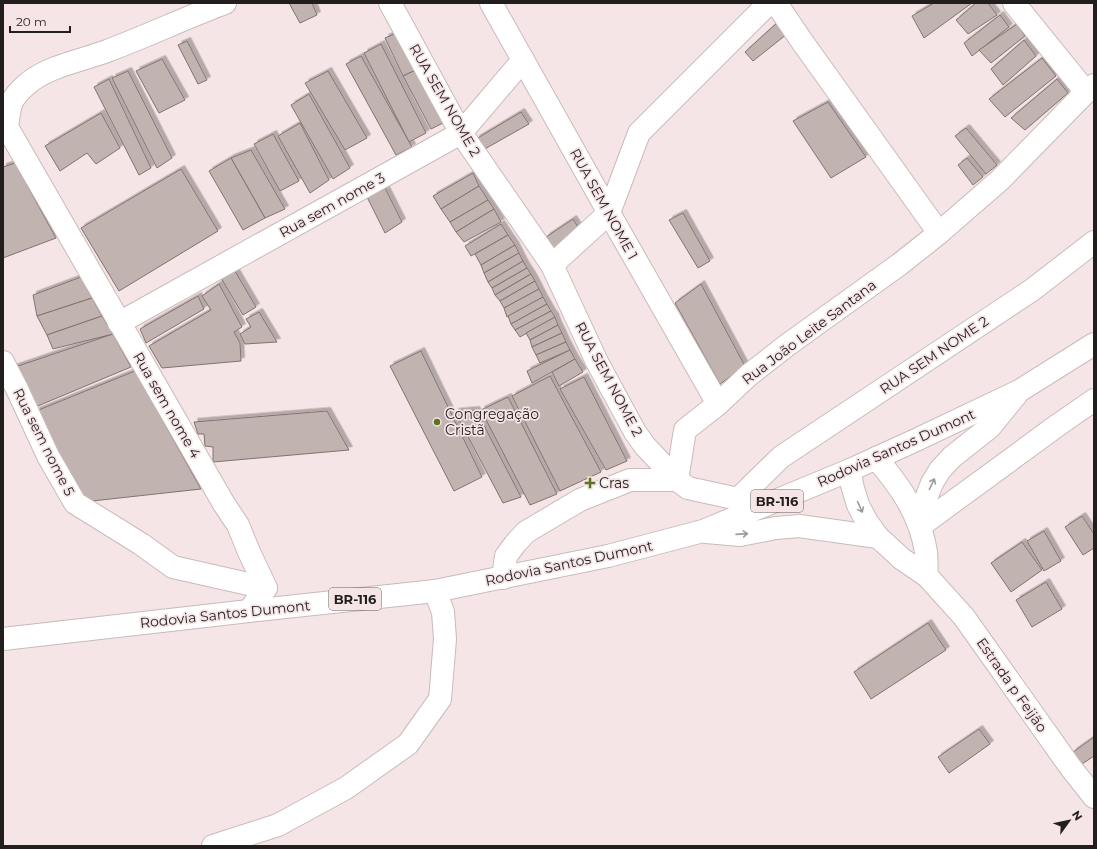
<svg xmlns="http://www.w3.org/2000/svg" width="1097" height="849" font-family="Montserrat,sans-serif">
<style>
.building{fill:#c1b3af;stroke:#81736f;filter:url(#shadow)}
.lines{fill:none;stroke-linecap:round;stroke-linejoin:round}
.minor-casing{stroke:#cababb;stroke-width:24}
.highway-casing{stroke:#cababb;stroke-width:24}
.minor{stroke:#fff;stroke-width:22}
.highway{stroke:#fff;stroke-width:22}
.oneway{stroke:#9c9a9a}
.poi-dot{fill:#5c7325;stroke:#f5e5e6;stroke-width:1.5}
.labels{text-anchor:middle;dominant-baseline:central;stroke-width:3.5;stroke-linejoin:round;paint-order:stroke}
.shield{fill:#f5e5e6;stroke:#625a5a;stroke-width:1}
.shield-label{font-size:13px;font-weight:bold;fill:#231e1e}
.street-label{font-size:14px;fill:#231e1e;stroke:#f5e5e6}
.poi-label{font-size:14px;fill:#231e1e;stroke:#f5e5e6;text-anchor:start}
</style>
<defs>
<filter id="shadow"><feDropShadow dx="3.5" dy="-3.5" stdDeviation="0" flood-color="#0004"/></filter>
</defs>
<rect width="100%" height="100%" fill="#f5e5e6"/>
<g class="building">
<polygon points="289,3 312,3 317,15 300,23"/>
<polygon points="934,3 972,3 924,38 912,16"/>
<polygon points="976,3 988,3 997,15 968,34 956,20"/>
<polygon points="1000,15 1009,27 972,56 964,43"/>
<polygon points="779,21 787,34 753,61 745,52"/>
<polygon points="1017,24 1025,36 991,63 979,50"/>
<polygon points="399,32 418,69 403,76 385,38"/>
<polygon points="1024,40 1036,56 1003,85 991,69"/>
<polygon points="187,41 207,80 198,84 178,45"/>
<polygon points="381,44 426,133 409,142 364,53"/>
<polygon points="361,56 412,147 396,155 346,64"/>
<polygon points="1042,58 1056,76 1005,117 989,99"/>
<polygon points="162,59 185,100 159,113 136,71"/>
<polygon points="418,69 445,122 431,129 403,76"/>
<polygon points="128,71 172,158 157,168 112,78"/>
<polygon points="328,71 367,138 345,150 305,83"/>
<polygon points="109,79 151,168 139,175 94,87"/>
<polygon points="1057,79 1068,93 1025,130 1011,118"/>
<polygon points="309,94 350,168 333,179 291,105"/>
<polygon points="828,102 866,157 831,178 793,121"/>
<polygon points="521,112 529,124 483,150 476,139"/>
<polygon points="101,113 120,148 96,164 87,153 60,171 45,146"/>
<polygon points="300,123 329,180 310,193 278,136"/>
<polygon points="966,128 997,165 986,174 955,136"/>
<polygon points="273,134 299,181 280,191 254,144"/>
<polygon points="251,150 285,209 265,218 231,158"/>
<polygon points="231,158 265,218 243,230 209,171"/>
<polygon points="967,158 983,177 973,185 958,165"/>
<polygon points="15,163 56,238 3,258 3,167"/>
<polygon points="181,169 218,231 119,291 81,228"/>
<polygon points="473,173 479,186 441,209 433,196"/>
<polygon points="479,186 488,200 450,222 441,209"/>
<polygon points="385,188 402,222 385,233 367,197"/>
<polygon points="488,200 494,209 456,232 450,222"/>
<polygon points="494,209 501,222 464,242 456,232"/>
<polygon points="683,213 710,261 698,268 669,220"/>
<polygon points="573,219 580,230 553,249 546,237"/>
<polygon points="501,224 508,235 471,256 465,246"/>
<polygon points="508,235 515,245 481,265 475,254"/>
<polygon points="515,245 519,253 484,273 481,265"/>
<polygon points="519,253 523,261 488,282 484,273"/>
<polygon points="523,261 527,268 492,288 488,282"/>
<polygon points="527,268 531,274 495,295 492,288"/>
<polygon points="235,271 256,307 243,315 221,278"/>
<polygon points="531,274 535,281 500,301 495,295"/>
<polygon points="81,277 92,298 37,316 33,295"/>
<polygon points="535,281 539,289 504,308 500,301"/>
<polygon points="219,284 242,327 234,332 240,343 241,361 162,368 149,346 211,310 202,296"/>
<polygon points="701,284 745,366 720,384 675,303"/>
<polygon points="539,289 543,297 507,317 504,308"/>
<polygon points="198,296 204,309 146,343 140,329"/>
<polygon points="543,297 547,304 511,324 508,316"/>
<polygon points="92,298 102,316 47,335 37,316"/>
<polygon points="547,304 551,311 515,330 511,324"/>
<polygon points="551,311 555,317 520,337 515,330"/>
<polygon points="259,312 277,342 245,344 240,334 251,327 246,319"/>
<polygon points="102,316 113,334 53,349 47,335"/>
<polygon points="555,317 558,325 530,340 526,333"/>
<polygon points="558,325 562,333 532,347 530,340"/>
<polygon points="562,333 566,342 536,355 532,347"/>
<polygon points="113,334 131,367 33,408 12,368"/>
<polygon points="566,342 570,350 540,363 536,355"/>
<polygon points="570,350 575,359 532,383 527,371"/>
<polygon points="421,351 482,477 454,491 390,366"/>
<polygon points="575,359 583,372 559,386 552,372"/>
<polygon points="135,371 201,489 83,502 36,411"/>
<polygon points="550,376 601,472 560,491 512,396"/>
<polygon points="584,377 627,461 606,470 560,389"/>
<polygon points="508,397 557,494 530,505 481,410"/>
<polygon points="476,410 521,497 503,503 455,412"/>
<polygon points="327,411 349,450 213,462 213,447 205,446 204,434 198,434 194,422"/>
<polygon points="1082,516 1094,534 1094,548 1083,555 1065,527"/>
<polygon points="1044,531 1061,561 1044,571 1027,541"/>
<polygon points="1022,542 1042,570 1011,592 991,563"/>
<polygon points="1046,582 1062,609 1032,627 1016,600"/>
<polygon points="928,623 946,650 871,699 854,672"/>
<polygon points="979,729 990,744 949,773 938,757"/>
<polygon points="1094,737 1094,756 1082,764 1073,752"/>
</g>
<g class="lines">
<defs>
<g id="minor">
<path d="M225,3C185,18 147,36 107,51C81,61 47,66 26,85C9,100 10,106 7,127L224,504L238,525L249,552L266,588L249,611"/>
<polyline points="390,3 461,133 552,265 597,362 635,432 645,446 677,480 688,488 738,499 781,457 1032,290 1094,242"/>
<polyline points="491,3 609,213 718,404"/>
<polyline points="776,3 801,40 939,233"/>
<polyline points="1014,3 1086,92"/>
<polyline points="552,265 609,213 639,133 769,3"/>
<polyline points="119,323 461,133 523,60"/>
<polyline points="3,362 17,389 48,456 75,503 141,544 173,567 266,588"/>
<path d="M876,458C900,486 920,514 926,552C927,560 926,568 927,576"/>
<polyline points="850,470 852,485 858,505 867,522 878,537 902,559 927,576 964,617 1071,768 1094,797"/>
<polyline points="920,526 1058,425 1094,400"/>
<polyline points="503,578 506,556 515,544 526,532 580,500 630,480 677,480 685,430 718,404 749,375 786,346 900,264 939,233 1000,180 1086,92 1094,85"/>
<polyline points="213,846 278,825 346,788 408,744 440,699 445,639 443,612 435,591"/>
</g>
<g id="highway">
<polyline points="918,520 932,483 940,470 952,457 990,427 1016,395"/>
<polyline points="706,532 740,535 776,528 799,526 878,537"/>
<polyline points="3,639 249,611 435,591 608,556 703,531 850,470 916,440 1019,391 1094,344"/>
</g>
</defs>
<use href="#minor" class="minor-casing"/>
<use href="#highway" class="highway-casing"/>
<use href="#minor" class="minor"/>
<use href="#highway" class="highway"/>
</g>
<defs><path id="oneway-shaft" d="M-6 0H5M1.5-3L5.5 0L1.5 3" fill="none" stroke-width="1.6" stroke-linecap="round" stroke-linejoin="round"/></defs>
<g class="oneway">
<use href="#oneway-shaft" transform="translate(932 484) rotate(-64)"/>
<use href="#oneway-shaft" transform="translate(860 507) rotate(66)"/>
<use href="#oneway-shaft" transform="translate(742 534) rotate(-4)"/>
</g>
<g class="poi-dot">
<circle cx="437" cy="422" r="4"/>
<path d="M588 477h4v4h4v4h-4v4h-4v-4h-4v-4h4z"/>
</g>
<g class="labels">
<g class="shield">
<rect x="751" y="490" width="52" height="22" rx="3"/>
<rect x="329" y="588" width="52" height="22" rx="3"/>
</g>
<g class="shield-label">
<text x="777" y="501">BR-116</text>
<text x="355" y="599">BR-116</text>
</g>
<g class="street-label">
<text transform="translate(445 100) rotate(60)">RUA SEM NOME 2</text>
<text transform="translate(604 204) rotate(61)">RUA SEM NOME 1</text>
<text transform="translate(332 205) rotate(-29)">Rua sem nome 3</text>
<text transform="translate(809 332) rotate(-37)">Rua João Leite Santana</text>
<text transform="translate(934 355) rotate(-34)">RUA SEM NOME 2</text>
<text transform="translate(609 379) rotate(62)">RUA SEM NOME 2</text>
<text transform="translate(167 405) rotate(60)">Rua sem nome 4</text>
<text transform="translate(44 442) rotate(63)">Rua sem nome 5</text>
<text transform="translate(896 448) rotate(-24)">Rodovia Santos Dumont</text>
<text transform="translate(569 563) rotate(-12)">Rodovia Santos Dumont</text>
<text transform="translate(225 614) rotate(-6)">Rodovia Santos Dumont</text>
<text transform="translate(1012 685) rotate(55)">Estrada p Feijão</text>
</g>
<g class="poi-label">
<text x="445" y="414">Congregação<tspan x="445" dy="16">Cristã</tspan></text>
<text x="599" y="483">Cras</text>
</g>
</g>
<rect width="1097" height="849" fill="none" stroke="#231e1e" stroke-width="8"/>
<g transform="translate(1069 821) rotate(57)" stroke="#f5e5e6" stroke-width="3" paint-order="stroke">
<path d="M0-3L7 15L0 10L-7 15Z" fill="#231e1e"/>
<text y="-6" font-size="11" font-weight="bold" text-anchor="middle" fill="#231e1e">N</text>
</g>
<path d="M10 26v6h60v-6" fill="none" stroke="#231e1e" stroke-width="2"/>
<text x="16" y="26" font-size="12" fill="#231e1e" stroke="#f5e5e6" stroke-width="3" paint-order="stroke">20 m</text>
</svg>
